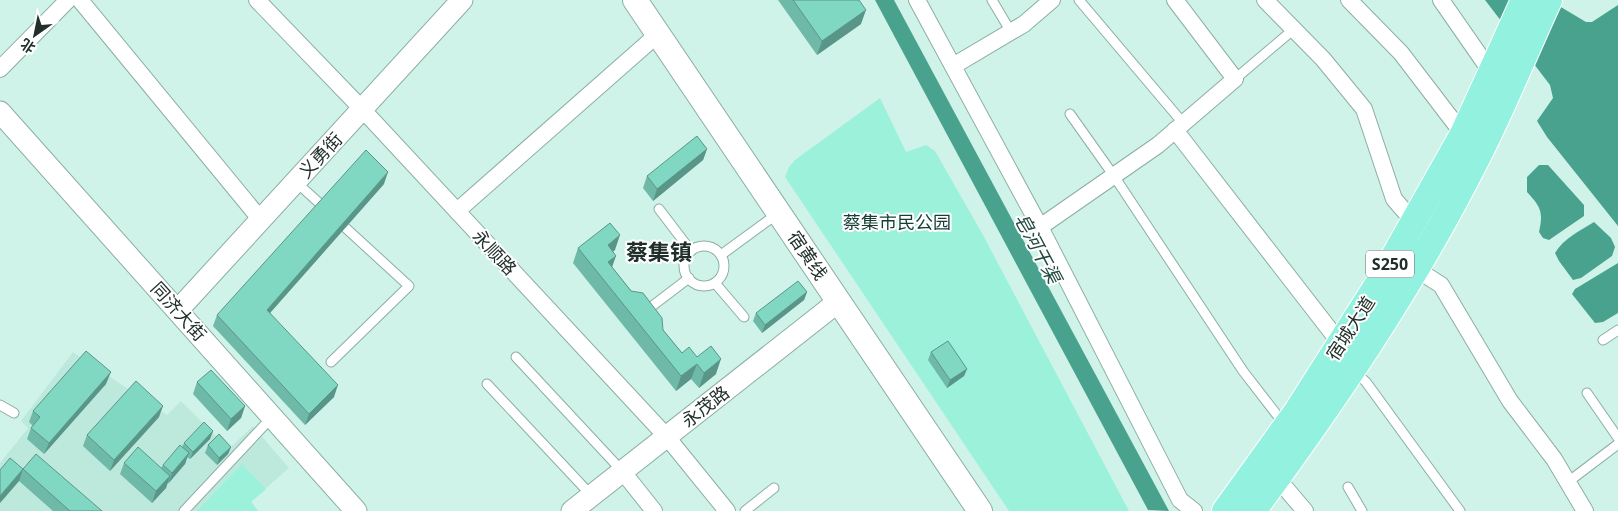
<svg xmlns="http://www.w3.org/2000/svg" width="1618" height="511" font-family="'Open Sans','Noto Sans SC',sans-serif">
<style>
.built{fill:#bde9dd}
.green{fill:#9cf1db}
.water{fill:#49a28e}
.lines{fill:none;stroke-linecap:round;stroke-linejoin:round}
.service-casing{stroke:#8caea4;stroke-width:11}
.minor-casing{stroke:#8caea4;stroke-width:18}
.tertiary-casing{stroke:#8caea4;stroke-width:23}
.secondary-casing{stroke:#8caea4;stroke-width:26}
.primary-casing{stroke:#fff;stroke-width:28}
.service{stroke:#fff;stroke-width:9}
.minor{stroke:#fff;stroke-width:16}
.tertiary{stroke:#fff;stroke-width:21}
.secondary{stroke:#fff;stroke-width:24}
.primary{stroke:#93f2df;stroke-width:26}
.wall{fill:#6eb9a7}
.shaded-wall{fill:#5a9688}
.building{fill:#80d7c2;stroke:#5a9688}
.labels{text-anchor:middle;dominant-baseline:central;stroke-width:4;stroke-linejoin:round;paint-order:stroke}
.shield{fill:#fff;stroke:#646d6b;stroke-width:1}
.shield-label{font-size:16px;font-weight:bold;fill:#212f2b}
.street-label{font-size:18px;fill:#212f2b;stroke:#fff}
.park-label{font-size:18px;fill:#153e35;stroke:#fff}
.water-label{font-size:19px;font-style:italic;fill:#224a40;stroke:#fff}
.district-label{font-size:22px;font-weight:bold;fill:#212f2b;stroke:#fff}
</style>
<rect width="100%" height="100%" fill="#d0f3e9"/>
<polygon class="built" points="73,352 167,415 181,401 229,449 253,426 289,468 251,501 258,511 0,511 0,463 28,428 21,421"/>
<g class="green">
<polygon points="880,98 906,152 926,145 935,151 983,235 1129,511 1009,511 785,177 789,167 795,160"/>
<polygon points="242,464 266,489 251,502 258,511 197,511"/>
</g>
<g class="water">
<polygon points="875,0 894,0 1169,511 1148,510"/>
<polygon points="1485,0 1549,0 1586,22 1592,22 1618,5 1618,226 1547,137 1537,121 1553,98 1550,85"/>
<path d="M1539,165H1548L1584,205V216L1549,240L1543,238L1539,232C1544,212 1540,206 1527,192V177Z"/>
<path d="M1594,222L1611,238L1615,247L1612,256L1581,278L1573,280L1559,261L1555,253C1564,238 1580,231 1594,222Z"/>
<polygon points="1618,263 1618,313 1603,322 1595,323 1572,294 1575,289"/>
</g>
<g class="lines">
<defs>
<g id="service">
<polyline points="992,0 1011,32"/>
<polyline points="1079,0 1183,123"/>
<polyline points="1235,79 1294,29"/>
<polyline points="1070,114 1114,176 1243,371 1284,424"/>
<polyline points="296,182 328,211"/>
<polyline points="659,209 691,251"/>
<circle cx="704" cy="266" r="20"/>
<polyline points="721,255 777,214"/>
<polyline points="715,283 744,317"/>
<polyline points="647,310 689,278"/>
<polyline points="1603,340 1618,330"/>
<polyline points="516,357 623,472"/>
<polyline points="331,362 409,286 337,220"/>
<polyline points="1355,372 1366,382 1460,511"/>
<polyline points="487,384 591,495"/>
<polyline points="1587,393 1618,438"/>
<polyline points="0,405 14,413"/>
<polyline points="1568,482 1618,444"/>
<polyline points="1348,487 1362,511"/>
<polyline points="184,511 272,417"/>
<polyline points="745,511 774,488"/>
</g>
<g id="minor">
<polyline points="80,0 261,220"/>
<polyline points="257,0 363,110 667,437 727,511"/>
<polyline points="917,0 1040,227 1180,500 1194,511"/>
<polyline points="1265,0 1323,59 1364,109 1394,199 1414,222"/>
<polyline points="1349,0 1401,53 1463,134"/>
<polyline points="1441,0 1491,72"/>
<polyline points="953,66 1024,24 1052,0"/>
<polyline points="0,69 68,0"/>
<polyline points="1175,130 1340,343"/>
<polyline points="457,211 658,34"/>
<polyline points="1040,227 1158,145 1235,79 1175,0"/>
<polyline points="1416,269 1441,285 1510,401 1554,459 1585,511"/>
<polyline points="623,472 654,511"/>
<polyline points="1277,478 1305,511"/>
</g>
<g id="tertiary">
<polyline points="0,112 356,511"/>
<polyline points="178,310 462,0"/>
<polyline points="572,511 839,301"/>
</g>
<polyline id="secondary" points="635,0 980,511"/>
<g id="primary">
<polyline points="1225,511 1297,411 1383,276 1463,134 1524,0"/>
<path d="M1253,511C1334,401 1413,285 1475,162C1502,110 1524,54 1549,0"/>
</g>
</defs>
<use href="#service" class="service-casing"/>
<use href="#minor" class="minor-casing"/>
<use href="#tertiary" class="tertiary-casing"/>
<use href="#secondary" class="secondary-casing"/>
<use href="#primary" class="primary-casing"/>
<use href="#service" class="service"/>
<use href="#minor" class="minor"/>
<use href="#tertiary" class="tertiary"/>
<use href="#secondary" class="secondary"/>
<use href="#primary" class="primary"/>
</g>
<g class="wall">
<polygon points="778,0 859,0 861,24 817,55"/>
<polygon points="707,149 703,160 653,201 643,188 647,176"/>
<polygon points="384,184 270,313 334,397 305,425 213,326 217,315"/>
<polygon points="578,248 615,250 613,251 612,267 682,353 697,357 716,374 699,388 691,379 676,391 573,263"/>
<polygon points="807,292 804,300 762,333 753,321 756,313"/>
<polygon points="931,352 967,369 964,376 947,388 928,360"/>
<polygon points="197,382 245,406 241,418 227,431 193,394"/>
<polygon points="106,384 44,454 27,439 31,428 33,426 29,422 33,411"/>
<polygon points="159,417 110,471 83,446 87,435"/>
<polygon points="213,431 210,439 190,459 187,457 185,464 167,484 166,488 152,503 120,474 124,463 161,468 163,465 182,447 184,443"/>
<polygon points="208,445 231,447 228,454 217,465 205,453"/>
<polygon points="23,469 102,511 53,511 19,481 0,503"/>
</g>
<g class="shaded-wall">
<polygon points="866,10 861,24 817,55 822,41"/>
<polygon points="707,149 703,160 653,201 657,189"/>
<polygon points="388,172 384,184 262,322 267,310"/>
<polygon points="620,235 615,250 603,260 608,245"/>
<polygon points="616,256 611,270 608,262"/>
<polygon points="807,292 804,300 762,333 765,325"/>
<polygon points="721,359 716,374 699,388 704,373"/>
<polygon points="697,364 691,379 676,391 681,376"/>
<polygon points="967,369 964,376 947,388 950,380"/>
<polygon points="111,372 106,384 44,454 49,443"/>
<polygon points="338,385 334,397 305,425 309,414"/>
<polygon points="163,406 159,417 110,471 114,460"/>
<polygon points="245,406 241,418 227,431 231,419"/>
<polygon points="213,431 210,439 190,459 193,452"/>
<polygon points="231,447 228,454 217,465 219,458"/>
<polygon points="189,453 185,464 168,484 172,473"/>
<polygon points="23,469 19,481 0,503 0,496"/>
<polygon points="170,476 166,488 152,503 156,491"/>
</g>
<g class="building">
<polygon points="793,0 859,0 866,10 822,41"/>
<polygon points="697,136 707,149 657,189 647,176"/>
<polygon points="366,150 388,172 267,310 338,385 309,414 217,315"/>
<polygon points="610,223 620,235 608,245 616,256 608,262 631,291 643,293 662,318 663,330 682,353 689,347 697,357 711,346 721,359 704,373 697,364 681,376 578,248"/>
<polygon points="798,281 807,292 765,325 756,313"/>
<polygon points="948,341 967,369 950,380 931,352"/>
<polygon points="86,351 111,372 49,443 31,428 40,417 33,411"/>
<polygon points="211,370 245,406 231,419 197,382"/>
<polygon points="136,381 163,406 114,460 87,435"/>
<polygon points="204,422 213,431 193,452 184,443"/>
<polygon points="219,434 231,447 219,458 208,445"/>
<polygon points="180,445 189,453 172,473 163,465"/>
<polygon points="138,447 170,476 156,491 124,463"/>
<polygon points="36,454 102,511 70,511 23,469"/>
<polygon points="10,458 23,469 0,496 0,470"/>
</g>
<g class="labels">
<rect class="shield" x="1366" y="250.5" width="48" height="27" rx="4"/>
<g class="shield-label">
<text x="1390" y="264">S250</text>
</g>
<g class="street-label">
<text transform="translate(320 155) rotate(-47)">义勇街</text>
<text transform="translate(495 252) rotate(47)">永顺路</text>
<text transform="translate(808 255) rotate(56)">宿黄线</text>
<text transform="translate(179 311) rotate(48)">同济大街</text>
<text transform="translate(1350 328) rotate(-57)">宿城大道</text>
<text transform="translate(705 406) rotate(-38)">永茂路</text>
</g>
<g class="park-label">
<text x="897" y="222">蔡集市民公园</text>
</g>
<g class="water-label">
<text transform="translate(1038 248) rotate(62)">皂河干渠</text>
</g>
<g class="district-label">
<text x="659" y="251">蔡集镇</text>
</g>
</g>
<g transform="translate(35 35) rotate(213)" stroke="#ffffff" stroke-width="4" paint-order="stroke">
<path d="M0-4L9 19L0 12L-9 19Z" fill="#212f2b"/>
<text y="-8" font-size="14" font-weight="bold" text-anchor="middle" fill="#212f2b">北</text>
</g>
</svg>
